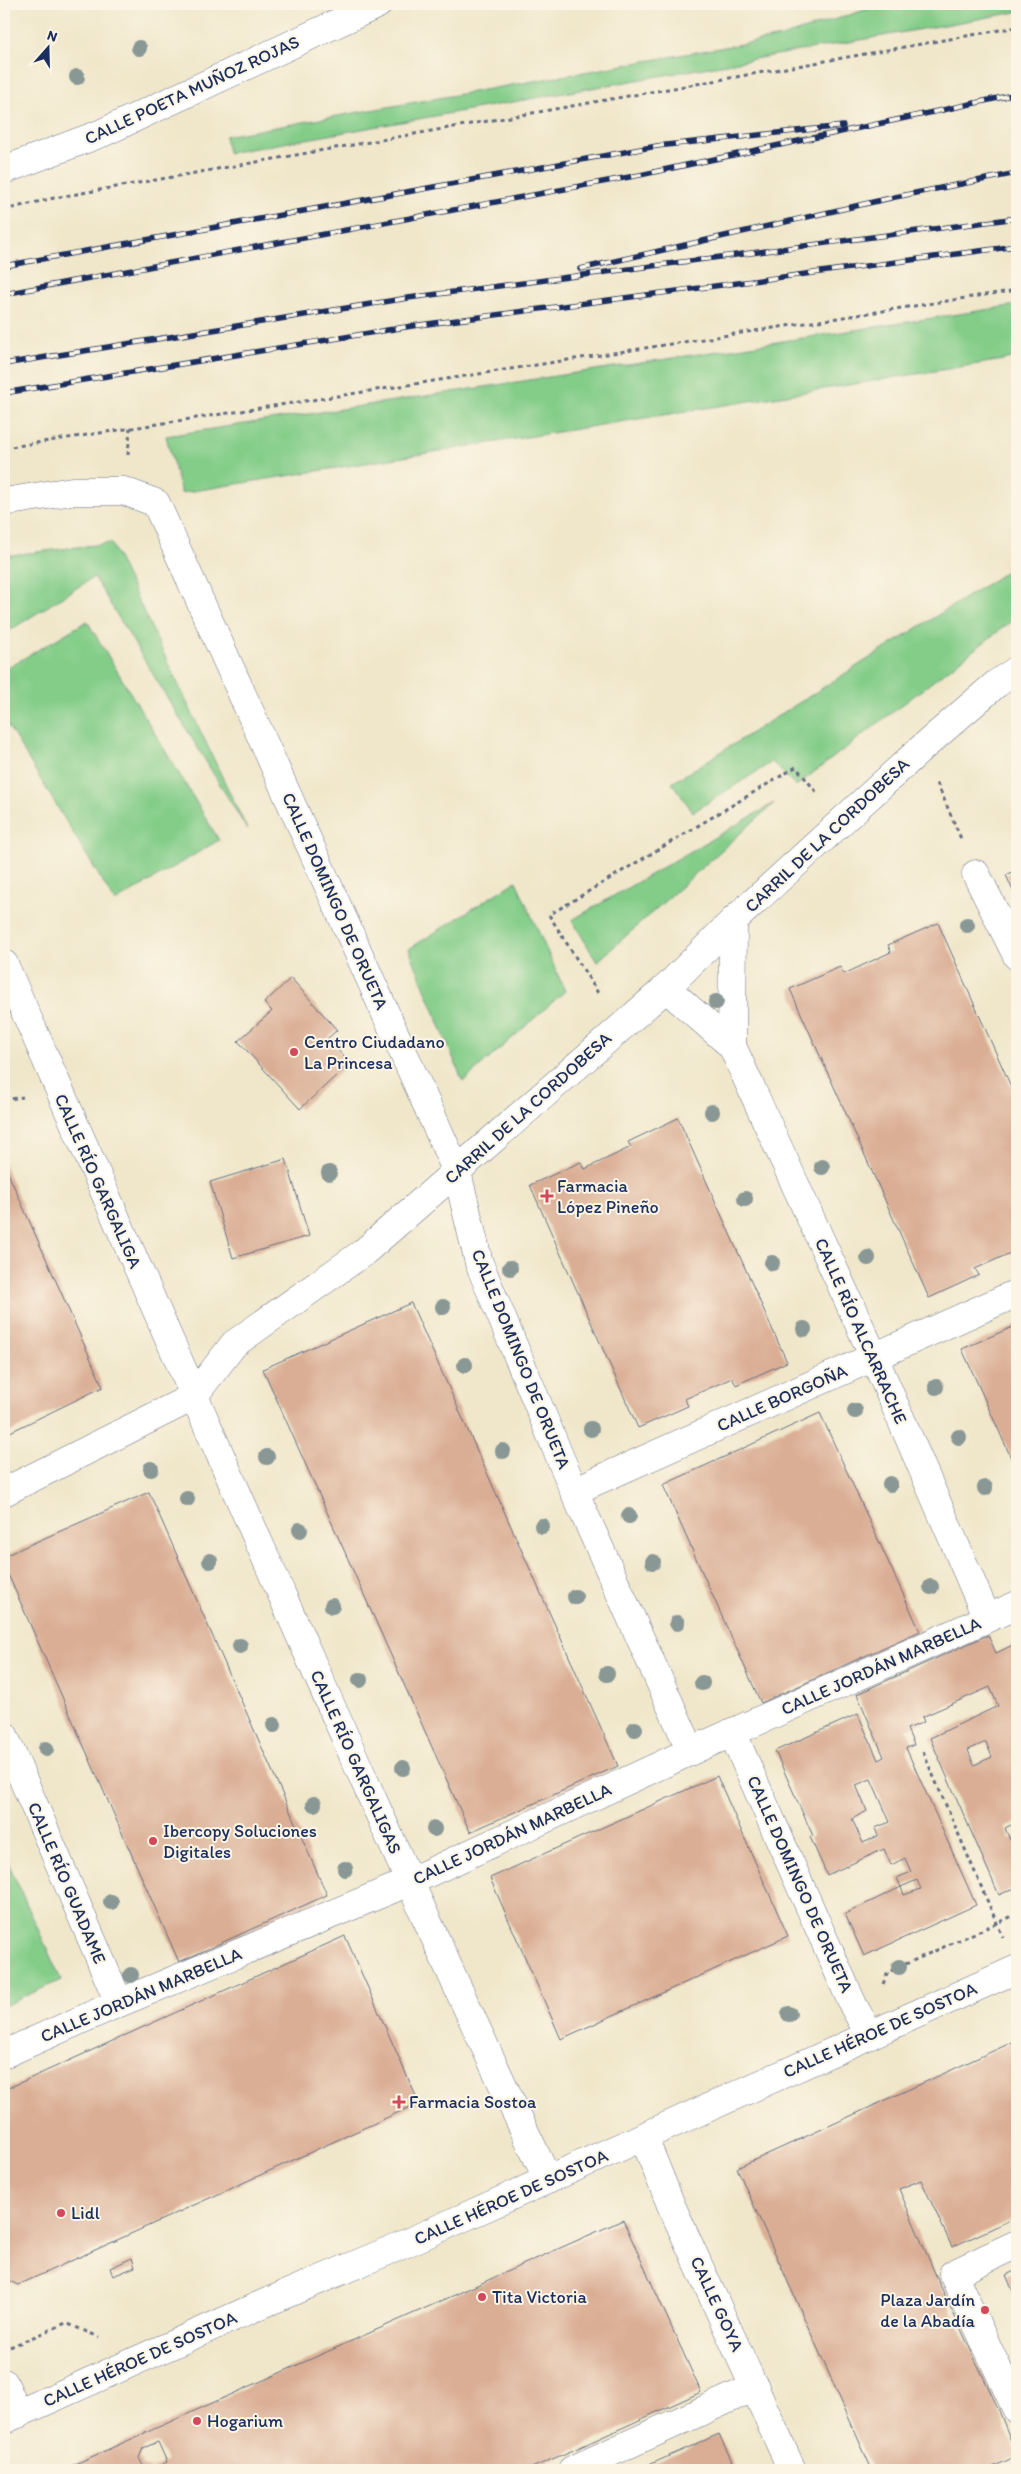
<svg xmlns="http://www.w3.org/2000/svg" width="1021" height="2474" font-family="Itim,sans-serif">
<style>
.green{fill:#84cd89;stroke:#507e74}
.building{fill:#daae94;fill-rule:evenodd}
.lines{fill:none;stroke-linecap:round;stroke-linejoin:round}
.minor-casing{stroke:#666f84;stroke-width:29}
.major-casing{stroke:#666f84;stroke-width:29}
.path{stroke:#666f84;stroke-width:3;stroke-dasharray:4 4;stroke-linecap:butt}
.minor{stroke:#fff;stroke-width:28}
.major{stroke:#fff;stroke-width:28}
.rail-casing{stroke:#1b2f5e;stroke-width:5.5}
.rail{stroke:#fcf5e5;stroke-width:4;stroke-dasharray:11;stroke-linecap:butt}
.tree{fill:#899795}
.poi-dot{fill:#d1495b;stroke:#fcf5e5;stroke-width:2}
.labels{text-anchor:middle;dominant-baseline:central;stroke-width:4;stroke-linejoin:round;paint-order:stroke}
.street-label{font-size:18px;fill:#1b2f5e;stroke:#fcf5e5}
.poi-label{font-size:18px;fill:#1b2f5e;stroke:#fcf5e5;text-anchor:start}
</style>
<rect width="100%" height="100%" fill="#fcf5e5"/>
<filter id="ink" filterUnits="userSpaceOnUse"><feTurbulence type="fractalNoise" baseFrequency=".02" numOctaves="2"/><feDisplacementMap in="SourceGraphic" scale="10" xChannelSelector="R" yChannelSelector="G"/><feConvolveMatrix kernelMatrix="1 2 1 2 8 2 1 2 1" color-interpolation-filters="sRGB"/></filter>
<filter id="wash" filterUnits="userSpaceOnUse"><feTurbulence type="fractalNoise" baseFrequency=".0096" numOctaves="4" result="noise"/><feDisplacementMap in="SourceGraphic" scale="20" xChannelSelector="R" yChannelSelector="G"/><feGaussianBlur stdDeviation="1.12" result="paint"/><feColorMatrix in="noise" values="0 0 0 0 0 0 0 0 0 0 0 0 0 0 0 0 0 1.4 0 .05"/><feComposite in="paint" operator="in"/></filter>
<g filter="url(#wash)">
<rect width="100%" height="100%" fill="#f0e7cb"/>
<g class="green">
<polygon points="883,4 1017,4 1017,12 228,153 225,136 781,37"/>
<polygon points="1017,305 1017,357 1003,360 181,493 166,436"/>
<polygon points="111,543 247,829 94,577 4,634 4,556"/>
<polygon points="1017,565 1017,617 796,786 772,762 693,812 672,783"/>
<polygon points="87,621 219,840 115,902 4,719 4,670"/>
<polygon points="774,803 597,962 572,920"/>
<polygon points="516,881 565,991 463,1082 409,949"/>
<polygon points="4,1854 61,1980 4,2006"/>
</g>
<g id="blocks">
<g class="building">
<polygon points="1017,870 1017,900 1006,875"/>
<polygon points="938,923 1017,1100 1017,1250 975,1269 979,1275 929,1298 790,989 840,967 844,974 891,952 888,945"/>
<polygon points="291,978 337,1030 327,1039 350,1063 300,1109 238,1041 272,1011 264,1003"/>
<polygon points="678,1118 787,1362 736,1385 732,1378 685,1399 688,1406 638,1428 530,1185 581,1162 585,1169 631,1147 628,1142"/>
<polygon points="286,1159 309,1236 233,1258 210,1182"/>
<polygon points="4,1164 103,1387 4,1435"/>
<polygon points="411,1303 618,1766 470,1832 263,1369"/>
<polygon points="1017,1325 1017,1471 962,1349"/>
<polygon points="820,1413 920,1631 761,1703 663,1485"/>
<polygon points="149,1492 327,1895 179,1962 4,1565 4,1556"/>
<path d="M988,1635L996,1653L1017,1643V1822L1005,1828L1010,1840L1017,1837V1887L999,1895L930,1738L998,1706L990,1687L922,1717L924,1722L907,1729L914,1745L906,1748L976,1905L864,1956L845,1914L901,1887L904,1895L921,1889L917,1880L901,1887L897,1878L911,1872L905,1858L891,1865L884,1849L827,1875L810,1837L813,1836L775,1751L858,1714L878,1760L884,1757L857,1694ZM986,1742L992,1757L974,1765L968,1750ZM871,1779L890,1822L875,1828L878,1836L863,1843L852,1819L867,1811L856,1785Z"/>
<polygon points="717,1776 788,1936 561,2039 490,1878"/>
<polygon points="345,1936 419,2103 18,2285 4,2278 4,2090"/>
<polygon points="1017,2040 1017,2217 952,2247 921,2180 899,2189 940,2285 998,2408 1017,2456 986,2470 872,2470 737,2168"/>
<path d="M623,2220L701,2392L578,2448L527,2470H62ZM158,2442L167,2462L153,2469L143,2466L139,2458L143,2448Z"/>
<polygon points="132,2258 135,2267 113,2276 110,2268"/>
<polygon points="1017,2270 1017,2300 1006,2275"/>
<polygon points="719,2434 736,2470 643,2470 642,2468"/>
</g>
</g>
</g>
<g filter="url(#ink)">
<use href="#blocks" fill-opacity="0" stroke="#666f84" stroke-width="1"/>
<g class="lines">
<defs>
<g id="minor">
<polyline points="4,170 102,133 378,4"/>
<polyline points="4,502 72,491 124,491 156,503 457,1172 479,1263 574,1491 691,1751"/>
<polyline points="976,874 1017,956"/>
<polyline points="733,921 732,1046 874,1357 987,1618"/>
<path d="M4,964C96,1175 189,1385 282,1595C369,1791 455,1987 548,2180"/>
<polyline points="666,988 732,1046"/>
<polyline points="574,1491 1017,1293"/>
<polyline points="4,1492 193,1397 234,1344 364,1252 666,988 733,921 922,748 996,684 1017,670"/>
<polyline points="732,1732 854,2007 870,2035"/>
<polyline points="4,1735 119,2003"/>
<polyline points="4,2054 119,2003 409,1882 691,1751 1017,1605"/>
<polyline points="644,2138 671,2205 792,2470"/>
<polyline points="1017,2244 953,2274 1017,2410"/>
<polyline points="4,2383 18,2414"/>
<polyline points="572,2470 755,2387"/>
</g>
<polyline id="major" points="4,2420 258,2306 402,2245 1017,1969"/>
</defs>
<use href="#minor" class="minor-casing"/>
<use href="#major" class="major-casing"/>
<g class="path">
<polyline points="4,210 54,198 1017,27"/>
<polyline points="4,448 1017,290"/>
<polyline points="128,455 130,428"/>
<polyline points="937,783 962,841"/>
<polyline points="598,993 549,915 796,767 818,794"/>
<polyline points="4,1100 23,1097"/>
<polyline points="923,1752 1003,1937"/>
<polyline points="883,1984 888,1972 1017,1914"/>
<polyline points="10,2347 66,2323 99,2337"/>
</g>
<use href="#minor" class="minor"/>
<use href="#major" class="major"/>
<defs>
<g id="rail">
<polyline points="4,266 657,146 843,126"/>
<polyline points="580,269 895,197 1017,173"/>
<polyline points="4,294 640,175 1017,94"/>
<polyline points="4,364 408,298 1017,218"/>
<polyline points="4,393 412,326 1017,246"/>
</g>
</defs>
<use href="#rail" class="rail-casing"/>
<use href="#rail" class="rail"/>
</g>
<g class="tree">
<circle cx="139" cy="48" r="8"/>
<circle cx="77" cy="77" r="8"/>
<circle cx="967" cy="925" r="8"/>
<circle cx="716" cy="1002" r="8"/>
<circle cx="712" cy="1112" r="8"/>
<circle cx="822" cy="1167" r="8"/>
<circle cx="329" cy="1173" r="8"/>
<circle cx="745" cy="1199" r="8"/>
<circle cx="868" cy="1258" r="8"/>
<circle cx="772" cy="1263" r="8"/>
<circle cx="510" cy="1268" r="8"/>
<circle cx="443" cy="1307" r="8"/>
<circle cx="804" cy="1329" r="8"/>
<circle cx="465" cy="1365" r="8"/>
<circle cx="936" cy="1387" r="8"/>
<circle cx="855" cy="1411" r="8"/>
<circle cx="591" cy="1429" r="8"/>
<circle cx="959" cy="1437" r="8"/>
<circle cx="503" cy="1451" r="8"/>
<circle cx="267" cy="1457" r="8"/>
<circle cx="151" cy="1469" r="8"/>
<circle cx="890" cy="1484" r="8"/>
<circle cx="985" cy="1488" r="8"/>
<circle cx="187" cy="1499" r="8"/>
<circle cx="629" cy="1516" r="8"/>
<circle cx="542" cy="1526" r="8"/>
<circle cx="300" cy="1530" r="8"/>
<circle cx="210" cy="1561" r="8"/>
<circle cx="653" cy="1562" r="8"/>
<circle cx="931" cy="1587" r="8"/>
<circle cx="575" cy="1597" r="8"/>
<circle cx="332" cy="1606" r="8"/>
<circle cx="677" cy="1623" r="8"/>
<circle cx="240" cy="1646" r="8"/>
<circle cx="607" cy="1674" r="8"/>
<circle cx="360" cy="1680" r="8"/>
<circle cx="702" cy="1683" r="8"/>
<circle cx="274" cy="1725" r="8"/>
<circle cx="635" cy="1729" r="8"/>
<circle cx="46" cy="1749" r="8"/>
<circle cx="403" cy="1768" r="8"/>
<circle cx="314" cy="1804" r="8"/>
<circle cx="434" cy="1829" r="8"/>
<circle cx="345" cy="1869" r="8"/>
<circle cx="111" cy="1902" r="8"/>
<circle cx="899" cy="1967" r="8"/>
<circle cx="131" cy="1975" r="8"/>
<circle cx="789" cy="2014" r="8"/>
</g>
</g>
<g class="poi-dot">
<circle cx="294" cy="1052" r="5"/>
<path d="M544.5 1188.5h5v5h5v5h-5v5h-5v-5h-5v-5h5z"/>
<circle cx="153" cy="1841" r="5"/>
<path d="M396.5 2094.5h5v5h5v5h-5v5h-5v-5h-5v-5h5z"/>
<circle cx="61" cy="2213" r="5"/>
<circle cx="482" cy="2297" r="5"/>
<circle cx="985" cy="2310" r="5"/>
<circle cx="197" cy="2421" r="5"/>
</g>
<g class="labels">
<g class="street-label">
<text transform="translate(192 90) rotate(-25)">CALLE POETA MUÑOZ ROJAS</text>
<text transform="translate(827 835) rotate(-43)">CARRIL DE LA CORDOBESA</text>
<text transform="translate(335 901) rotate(66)">CALLE DOMINGO DE ORUETA</text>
<text transform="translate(528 1108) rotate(-42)">CARRIL DE LA CORDOBESA</text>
<text transform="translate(98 1181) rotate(66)">CALLE RÍO GARGALIGA</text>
<text transform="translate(861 1331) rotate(66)">CALLE RÍO ALCARRACHE</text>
<text transform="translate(521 1359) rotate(68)">CALLE DOMINGO DE ORUETA</text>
<text transform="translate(782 1398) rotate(-24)">CALLE BORGOÑA</text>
<text transform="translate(881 1666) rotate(-24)">CALLE JORDÁN MARBELLA</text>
<text transform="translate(356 1762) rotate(66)">CALLE RÍO GARGALIGAS</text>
<text transform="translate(512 1834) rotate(-25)">CALLE JORDÁN MARBELLA</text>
<text transform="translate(67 1883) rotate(67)">CALLE RÍO GUADAME</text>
<text transform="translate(800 1884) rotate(66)">CALLE DOMINGO DE ORUETA</text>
<text transform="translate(141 1995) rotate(-23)">CALLE JORDÁN MARBELLA</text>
<text transform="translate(880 2030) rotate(-24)">CALLE HÉROE DE SOSTOA</text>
<text transform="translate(511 2197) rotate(-24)">CALLE HÉROE DE SOSTOA</text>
<text transform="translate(717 2304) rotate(65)">CALLE GOYA</text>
<text transform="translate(140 2359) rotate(-24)">CALLE HÉROE DE SOSTOA</text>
</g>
<g class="poi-label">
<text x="304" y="1042">Centro Ciudadano<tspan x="304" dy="21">La Princesa</tspan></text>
<text x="557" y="1186">Farmacia<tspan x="557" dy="21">López Pineño</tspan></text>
<text x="163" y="1831">Ibercopy Soluciones<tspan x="163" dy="21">Digitales</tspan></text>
<text x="409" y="2102">Farmacia Sostoa</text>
<text x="71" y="2213">Lidl</text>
<text x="492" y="2297">Tita Victoria</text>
<text x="975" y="2300" text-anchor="end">Plaza Jardín<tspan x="975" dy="21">de la Abadía</tspan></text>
<text x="207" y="2421">Hogarium</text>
</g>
</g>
<rect width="1021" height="2474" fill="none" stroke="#fcf5e5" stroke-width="20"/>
<g transform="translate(48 48) rotate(20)" stroke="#fcf5e5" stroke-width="4" paint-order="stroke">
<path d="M0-4L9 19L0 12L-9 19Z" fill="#1b2f5e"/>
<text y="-8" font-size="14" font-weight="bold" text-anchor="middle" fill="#1b2f5e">N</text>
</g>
</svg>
